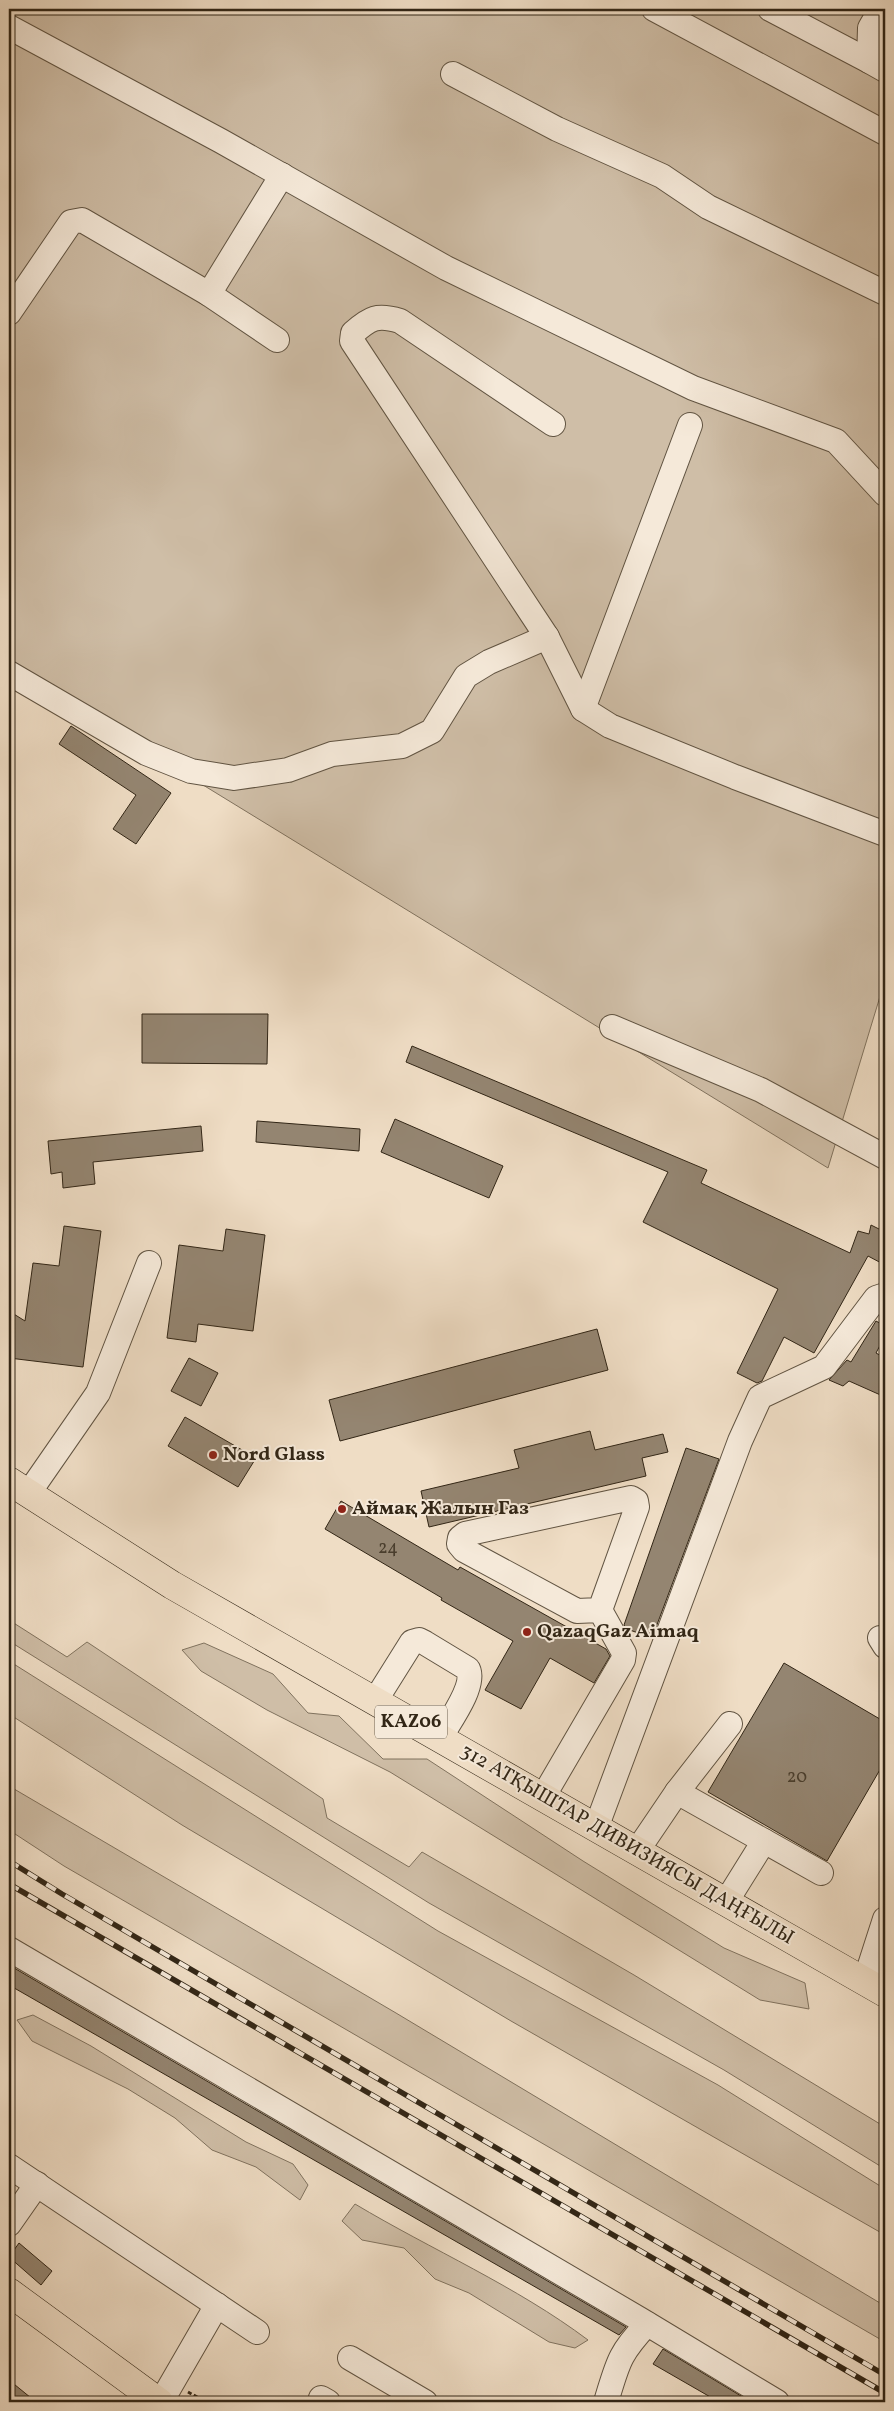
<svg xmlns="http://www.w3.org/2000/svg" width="894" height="2411" font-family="Vollkorn,serif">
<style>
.green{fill:#cfbea7;stroke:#80725e}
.building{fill:#948571;stroke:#322616}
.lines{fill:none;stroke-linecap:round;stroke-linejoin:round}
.minor-casing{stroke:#615442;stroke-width:26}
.major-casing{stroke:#322616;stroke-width:29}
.highway-casing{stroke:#322616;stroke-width:29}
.path{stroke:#322616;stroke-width:3;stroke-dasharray:4 2.5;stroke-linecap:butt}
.minor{stroke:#f5e9d9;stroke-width:24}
.major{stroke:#efddc5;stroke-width:28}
.highway{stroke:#efddc5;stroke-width:28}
.rail-casing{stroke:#322616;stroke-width:5.5}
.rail{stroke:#f5e9d9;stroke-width:4;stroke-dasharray:11;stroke-linecap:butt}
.poi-dot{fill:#8f2418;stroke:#f5e9d9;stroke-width:2}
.labels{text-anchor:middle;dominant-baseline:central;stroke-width:4;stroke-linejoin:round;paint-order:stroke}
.number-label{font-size:18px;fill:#4a3e2d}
.shield{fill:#f5e9d9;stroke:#6c6050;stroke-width:1}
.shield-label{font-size:19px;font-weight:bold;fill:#322616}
.poi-label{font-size:20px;font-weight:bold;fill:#322616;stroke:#f5e9d9;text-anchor:start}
.street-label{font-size:20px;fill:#322616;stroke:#f5e9d9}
</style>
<rect width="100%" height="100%" fill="#efddc5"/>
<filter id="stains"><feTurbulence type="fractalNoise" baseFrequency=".004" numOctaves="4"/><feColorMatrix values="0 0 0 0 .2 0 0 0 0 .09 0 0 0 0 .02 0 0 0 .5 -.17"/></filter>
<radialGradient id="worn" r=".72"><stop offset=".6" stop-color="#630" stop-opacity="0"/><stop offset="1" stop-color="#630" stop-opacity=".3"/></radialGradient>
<g class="green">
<polygon points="9,9 885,9 885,980 828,1168 159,758 9,659"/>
<polygon points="9,1620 67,1657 87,1642 323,1799 327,1818 409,1867 422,1852 634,1975 885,2127 885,2169 724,2070 429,1903 9,1641"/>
<polygon points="204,1643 273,1674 308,1713 339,1716 383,1759 427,1759 583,1861 724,1948 805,1983 809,2009 760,2000 390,1772 267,1710 201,1671 182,1650"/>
<polygon points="9,1661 438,1931 718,2085 885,2189 885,2235 511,2021 182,1825 9,1714"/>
<polygon points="9,1786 396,2013 885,2306 885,2342 64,1866 9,1830"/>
<polygon points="33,2015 91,2046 246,2142 293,2164 308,2185 300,2200 256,2167 212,2150 175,2118 128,2089 32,2041 17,2020"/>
<path d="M355,2204C432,2250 516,2286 588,2340L575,2348L549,2342L469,2293L435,2279L404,2248L362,2240L342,2221Z"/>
</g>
<g class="building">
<polygon points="71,726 171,793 136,844 113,829 136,795 59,744"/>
<polygon points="142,1014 268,1014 267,1064 142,1063"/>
<polygon points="412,1046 707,1170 701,1183 850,1253 858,1231 869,1234 871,1225 885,1232 885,1265 868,1256 814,1353 784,1337 762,1381 757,1383 737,1373 778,1289 643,1222 668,1172 406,1062"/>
<polygon points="395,1119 503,1166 489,1198 381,1152"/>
<polygon points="257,1121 360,1129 359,1151 256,1142"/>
<polygon points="201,1126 203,1151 93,1162 95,1184 63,1188 62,1172 51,1174 48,1141"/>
<polygon points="64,1226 101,1231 83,1367 9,1358 9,1311 25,1321 33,1263 59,1266"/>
<polygon points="226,1229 265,1235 253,1331 198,1324 196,1342 167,1338 179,1245 223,1251"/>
<polygon points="876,1321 885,1326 885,1336 876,1353 885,1358 885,1397 849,1381 843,1386 829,1380 847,1360 851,1362"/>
<polygon points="597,1329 608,1370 340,1441 329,1400"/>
<polygon points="189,1358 218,1373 201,1406 171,1391"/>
<polygon points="185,1417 256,1458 238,1487 168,1446"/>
<polygon points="590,1431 595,1450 663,1434 668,1452 642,1458 646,1476 429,1527 421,1491 519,1468 514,1450"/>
<polygon points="686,1448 719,1459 652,1638 627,1629 624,1625"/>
<polygon points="341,1501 458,1570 460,1567 606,1649 610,1656 594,1683 550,1658 521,1709 485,1690 513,1641 441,1600 442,1598 325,1529"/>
<polygon points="784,1663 885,1722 885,1761 827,1861 708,1792"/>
<polygon points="9,1965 626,2327 619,2335 9,1985"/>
<polygon points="19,2243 52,2271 41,2285 9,2257"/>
<polygon points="663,2349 751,2402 719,2402 653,2364"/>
<polygon points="9,2380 36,2402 9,2402"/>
</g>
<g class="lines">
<defs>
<g id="minor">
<polyline points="654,9 885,133"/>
<polyline points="770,9 869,61"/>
<polyline points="881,9 870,28 869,61 885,70"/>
<polyline points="9,27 221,141 446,268 693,388 836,441 885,494"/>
<polyline points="453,74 557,129 662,176 708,207 885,293"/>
<polyline points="9,313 71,222 82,220 209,294"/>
<polyline points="277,340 209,294 282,175"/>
<path d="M553,424L400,321C377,314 370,318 353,333L352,341L547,637L583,709L610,726L735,777L885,834"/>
<polyline points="9,673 146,753 191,771 234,778 288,770 332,754 402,746 432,731 466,676 489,662 547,637"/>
<polyline points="583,709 690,425"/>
<polyline points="612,1027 761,1090 885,1157"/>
<polyline points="28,1494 98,1393 149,1263"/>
<polyline points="880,1638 885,1646"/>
<path d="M375,1701L412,1642L419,1640L425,1643L468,1669C476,1686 449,1722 440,1738"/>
<polyline points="677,1792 821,1873"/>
<polyline points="543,1797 623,1660 624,1653 600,1610 637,1507 636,1501 631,1498 465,1534 460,1538 459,1544 464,1550 577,1611 600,1610"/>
<polyline points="596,1828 740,1441 760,1397 824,1367 876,1298 885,1295"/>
<polyline points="637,1851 677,1792 730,1724"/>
<polyline points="726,1902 764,1841"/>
<polyline points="9,1949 641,2320 777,2402"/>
<polyline points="865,1981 885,1919"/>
<polyline points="9,2166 257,2332"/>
<polyline points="9,2224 37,2184"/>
<polyline points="350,2358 425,2402"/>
<polyline points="321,2398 328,2402"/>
<polyline points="161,2402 217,2305"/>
<path d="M606,2402C618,2363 618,2355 647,2324"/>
</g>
<polyline id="major" points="9,2292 159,2402"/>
<polyline id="highway" points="9,1481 172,1585 885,1993"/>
</defs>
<use href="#minor" class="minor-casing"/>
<use href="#major" class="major-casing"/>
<use href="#highway" class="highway-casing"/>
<polyline class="path" points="188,2392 206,2402"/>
<use href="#minor" class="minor"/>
<use href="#major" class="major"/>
<use href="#highway" class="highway"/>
<defs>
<g id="rail">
<polyline points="9,1861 62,1894 885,2375"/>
<polyline points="9,1884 885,2393"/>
</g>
</defs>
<use href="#rail" class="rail-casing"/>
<use href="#rail" class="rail"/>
</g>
<g class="poi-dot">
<circle cx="213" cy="1455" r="5"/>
<circle cx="342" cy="1509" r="5"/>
<circle cx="527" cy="1632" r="5"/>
</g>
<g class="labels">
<g class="number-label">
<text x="388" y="1548">24</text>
<text x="797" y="1777">20</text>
</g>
<rect class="shield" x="375" y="1705.5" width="72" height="33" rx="4"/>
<g class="shield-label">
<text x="411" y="1722">KАZ06</text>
</g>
<g class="poi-label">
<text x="223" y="1455">Nord Glass</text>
<text x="352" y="1509">Аймақ Жалын Газ</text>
<text x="537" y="1632">QazaqGaz Aimaq</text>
</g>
<g class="street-label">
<text transform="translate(627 1845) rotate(30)">312 АТҚЫШТАР ДИВИЗИЯСЫ ДАҢҒЫЛЫ</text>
</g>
</g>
<rect width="894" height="2411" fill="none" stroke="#efddc5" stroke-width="30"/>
<rect x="10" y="10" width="874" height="2391" fill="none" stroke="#322616" stroke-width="2.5"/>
<rect x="15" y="15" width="864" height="2381" fill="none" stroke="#322616"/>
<rect width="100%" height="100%" filter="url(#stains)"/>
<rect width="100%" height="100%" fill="url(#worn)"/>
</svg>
